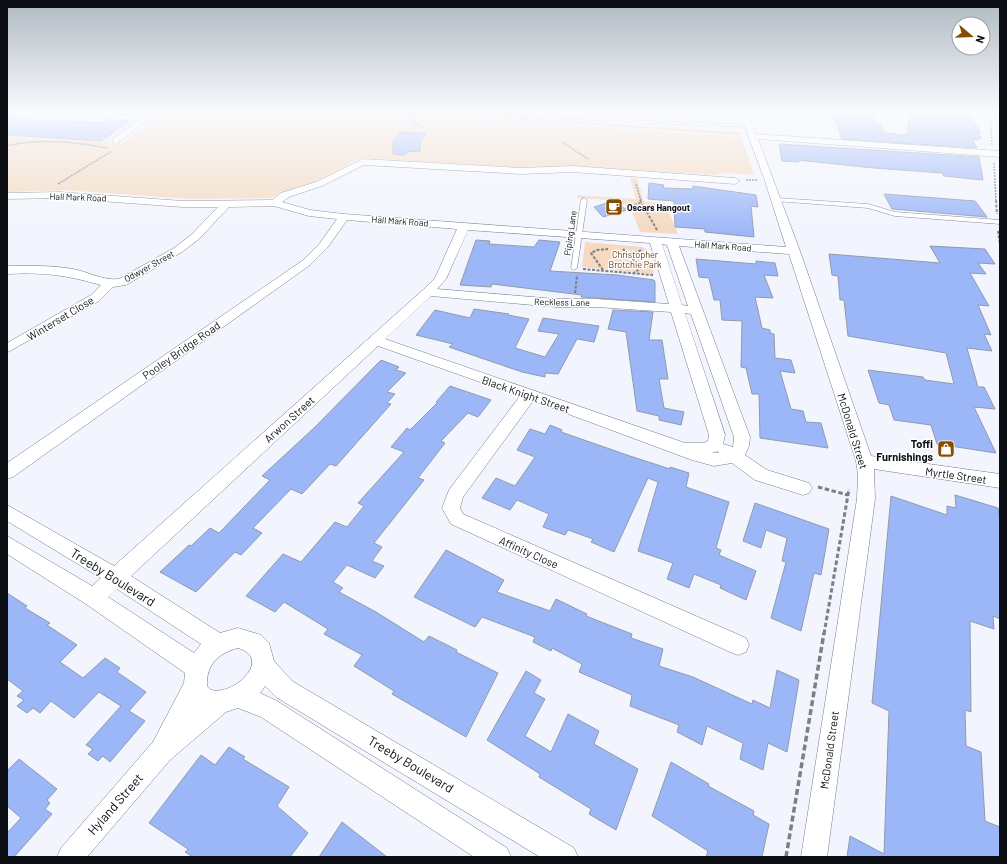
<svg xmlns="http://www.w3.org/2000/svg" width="1007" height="864" font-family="Barlow,sans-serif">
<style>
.built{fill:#e5ecfb}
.green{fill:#f5d9c0}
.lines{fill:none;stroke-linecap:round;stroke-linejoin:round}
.stream{stroke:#fdc08a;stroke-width:2.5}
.building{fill:#9cb7f8;stroke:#929aab}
.service-casing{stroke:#757c8d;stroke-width:1}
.minor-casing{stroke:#757c8d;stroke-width:1}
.path-far3{stroke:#7c7f86;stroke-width:1.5;stroke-dasharray:2 1;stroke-linecap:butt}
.path-far2{stroke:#7c7f86;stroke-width:2;stroke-dasharray:3 1.5;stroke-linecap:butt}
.path-far1{stroke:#7c7f86;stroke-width:3;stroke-dasharray:4.5 2.5;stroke-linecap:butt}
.path{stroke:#7c7f86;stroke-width:3.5;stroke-dasharray:6 3;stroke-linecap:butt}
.service{fill:#fff;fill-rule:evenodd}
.minor{fill:#fff;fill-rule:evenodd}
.labels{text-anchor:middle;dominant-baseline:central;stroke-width:3;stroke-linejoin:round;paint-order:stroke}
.far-street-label{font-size:9px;fill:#0b0e13;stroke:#fff}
.far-poi-label{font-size:9px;font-weight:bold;fill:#0b0e13;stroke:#fff;text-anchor:start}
.far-park-label{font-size:9px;fill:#6b3c01;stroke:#fff}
.street-label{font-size:11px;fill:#0b0e13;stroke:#fff}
.poi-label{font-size:11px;font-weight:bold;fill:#0b0e13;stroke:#fff;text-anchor:end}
.near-street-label{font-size:13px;fill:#0b0e13;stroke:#fff}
</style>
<rect width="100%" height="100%" fill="#f2f5fd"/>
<polygon class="built" points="7,113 149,113 110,143 7,136"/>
<g class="green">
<polygon points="163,113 401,113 741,137 754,175 728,173 715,175 572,166 520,168 361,158 314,182 282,192 271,198 189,199 65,190 7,192 7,136 110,143 124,142"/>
<polygon points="630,178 637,178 644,202 665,203 678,234 640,232 630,206 614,200 577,198 577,195 636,199"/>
<polygon points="585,242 642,247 647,250 654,274 582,267"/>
</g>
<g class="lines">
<polyline class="stream" points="435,113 740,134"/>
</g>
<g class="building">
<polygon points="833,113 871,113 877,124 880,125 885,133 907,135 910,113 967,113 981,133 977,132 982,138 977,138 979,140 972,139 977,148 842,139"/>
<polygon points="7,119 105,123 109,120 129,121 101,141 7,135"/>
<polygon points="400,132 426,133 420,142 420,152 410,151 403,155 393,154 393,142"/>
<polygon points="779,144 979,157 983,180 944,176 942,173 874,168 798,160 799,162 782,161"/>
<polygon points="649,183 664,185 663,188 693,189 693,186 756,195 758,207 751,206 754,237 705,232 705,229 675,227 674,201 648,199"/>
<polygon points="884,194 975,201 987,217 892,209"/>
<polygon points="613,201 627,210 603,217 594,207"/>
<polygon points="476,240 490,241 489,244 534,247 539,240 560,242 550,271 617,275 654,280 655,282 655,302 581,297 582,295 492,284 491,287 460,285"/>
<polygon points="930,246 985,249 995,264 978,263 986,274 970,273 989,306 978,305 991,335 984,334 992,351 967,348 978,387 984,387 995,409 974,407 996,453 937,444 931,425 894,420 889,405 879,403 868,370 923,377 925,380 954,384 946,353 848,336 844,300 840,300 838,276 832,275 829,254 940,263"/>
<polygon points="696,259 756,264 756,261 775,263 778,276 764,275 773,298 755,297 762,328 770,330 770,333 774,334 775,358 791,360 795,373 780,371 791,409 803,411 806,422 821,423 828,448 760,438 759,394 752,394 746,368 741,367 742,321 722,320 720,300 714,300 709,278 699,277"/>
<polygon points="474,309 509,314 508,315 529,319 515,348 545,357 559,334 538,331 543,318 599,326 594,342 577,339 558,374 545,373 545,377 522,372 449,347 453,344 416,335 435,310 470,318"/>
<polygon points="613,310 653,312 649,340 662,340 668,379 659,379 664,408 684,412 681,425 659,420 659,416 637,411 626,332 608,329"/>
<polygon points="381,360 399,367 396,370 406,373 387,392 395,394 387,403 391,404 336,466 330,464 302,494 291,489 253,528 262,533 241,555 235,552 196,592 160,572 189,545 191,546 210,528 219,533 270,480 262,476 315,427"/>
<polygon points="450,386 491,400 478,417 468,413 441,441 445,443 418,478 424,480 374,543 382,547 372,561 384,566 375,578 347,565 333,582 343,588 339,592 376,612 424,642 429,636 457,650 456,652 498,673 466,737 392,694 394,691 354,666 362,655 324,634 328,629 284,602 275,612 246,596 283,554 301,562 335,522 347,527 364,506 358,503 404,452 391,447 407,428 410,430 438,402 436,402"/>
<polygon points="550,425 562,430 561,432 630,456 670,469 670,467 689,473 686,487 729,502 716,548 721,550 719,555 756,571 746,600 720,588 721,585 694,574 689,588 667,579 673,563 638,551 658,482 648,478 614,552 591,542 593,539 568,530 565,535 543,527 549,514 517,500 510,510 482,498 496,478 515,486 535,457 517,450 530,429 545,434"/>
<polygon points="955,495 998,508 1000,520 1000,619 993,616 994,629 970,621 971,712 965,710 966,746 981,752 985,821 1000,827 1000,857 847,857 850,836 884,854 889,711 872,703 891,496 947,515 947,506 956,508"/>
<polygon points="755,503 829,529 821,575 814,573 801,631 771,618 786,562 782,561 787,538 766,530 761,548 743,541"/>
<polygon points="446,550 504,580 497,592 550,611 556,599 587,614 586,616 632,634 631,638 663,649 659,666 693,677 752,704 753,700 770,708 777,670 799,680 787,752 768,743 763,770 740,759 743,743 707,726 702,745 677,732 679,725 630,706 632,695 579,672 582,664 552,648 551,651 533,642 535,637 482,617 475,627 414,597"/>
<polygon points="7,593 27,606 25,608 50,623 47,625 77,645 60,662 83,678 105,658 120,668 117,672 146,692 129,711 145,721 110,762 103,756 98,761 88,754 93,749 86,745 121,706 99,692 74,718 51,701 40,713 33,708 27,713 17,706 24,700 17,696 23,691 7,679"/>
<polygon points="526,671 541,680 534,693 545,699 525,736 551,752 568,714 599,731 594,744 638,769 616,830 589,814 591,809 539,777 540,774 487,740"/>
<polygon points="229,747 245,757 243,759 289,787 277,806 308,833 290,857 193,857 185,852 188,849 149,823 201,755 215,765"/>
<polygon points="19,759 57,789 47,800 50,803 45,809 52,814 14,857 7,857 7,833 21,818 7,806 7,771"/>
<polygon points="671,762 709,784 708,786 754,811 753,815 769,824 762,857 706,857 708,851 652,816"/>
<polygon points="342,822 387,857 319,857"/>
</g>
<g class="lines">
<defs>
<g id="service">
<polygon points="470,113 499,113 513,115 515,114 607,119 609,120 607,121"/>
<polygon points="624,120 750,125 752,126 750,127 623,122"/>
<polygon points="584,198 587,200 577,268 574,270 571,268 581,200"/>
<polygon points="777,198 868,204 895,212 1000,220 1000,224 895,216 868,208 775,201 774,200"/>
</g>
<g id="minor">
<polygon points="45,113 145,115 153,113 155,115 116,144 113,143 113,139 139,120 49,115"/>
<polygon points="582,113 590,113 589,121 583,121"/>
<path d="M740,113H748L756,134L1000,151V157L758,139L800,251L871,456L1000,474V488L874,469L875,499L827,857H801L857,499L858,475L856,461L789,254L679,246L750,437L749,446L745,455L767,470L809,483L812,488L809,493L803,495L755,480L732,463L714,466L692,460L533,401L463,497L460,508L463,514L746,638L749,645L746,652L738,655L730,652L451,524L442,508L449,490L520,396L378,346L131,576L220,633L238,628L261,635L269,643L274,661L292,681L574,848L578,857H540L276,697L265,686L260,693L277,701L507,848L511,857H474L261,717L238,708L226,712L170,760L87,857H57L61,848L153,742L184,683L185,673L86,604L7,554V536L92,586L101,578L7,521V505L114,566L424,289L435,278L457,229L347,220L328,247L310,265L13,477L7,479V463L302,261L320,243L337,219L309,216L274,206L229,207L199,239L182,252L126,285L113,287L99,301L8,352L7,343L91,295L101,285C66,275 43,272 7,274V266C29,266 51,265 73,269C89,272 103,281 119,279L174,248L191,235L218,207H183L59,198L7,199V193L59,192L183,201L272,200L281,193L316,182L363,159L521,168L573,166L735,178L740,181L735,184L573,172L521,174L364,165L322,186L289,197L282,202L310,210L344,214L786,247L765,181ZM468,230L650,243L669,304L596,299H556L437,289L446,279ZM662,244L667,245L688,306L682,305ZM431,296L556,307H596L671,312L709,435L708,441L704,443H685L385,339ZM685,313L691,314L734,437L733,447L723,444L725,435ZM717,451L719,453H712ZM117,589L201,644L194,653L108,597ZM238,648C273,658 235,696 211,690L207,686C206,665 218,653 238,648Z"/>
</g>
</defs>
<use href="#service" class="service-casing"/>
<use href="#minor" class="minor-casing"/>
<g class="path-far3">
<polyline points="387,113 412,115 413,123 422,127"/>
<polyline points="990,113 992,145"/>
<polyline points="562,142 588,159"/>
<path d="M7,146C38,138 76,142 107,148"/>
<polyline points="994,163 996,201"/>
<polyline points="746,180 757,180"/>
<polyline points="58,184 112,151"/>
<polyline points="636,184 641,201"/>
</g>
<g class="path-far2">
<polyline points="640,200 657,230"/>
<polyline points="996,200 997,214"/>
<polyline points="630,207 642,202"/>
<polyline points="998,231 1000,244"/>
<polyline points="623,249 639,265 639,269 634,273"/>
<polyline points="630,255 642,250"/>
<polyline points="583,269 653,275"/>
<polyline points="603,270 591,253 597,250 608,249"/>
<polyline points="575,293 577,275"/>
</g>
<g class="path-far1">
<polyline points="818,487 848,495"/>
<polyline points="824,634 849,489"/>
</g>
<polyline class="path" points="786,857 824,633"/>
<use href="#service" class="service"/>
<use href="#minor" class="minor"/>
</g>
<linearGradient id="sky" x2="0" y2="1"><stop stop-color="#b0b9c2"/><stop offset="0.48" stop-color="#f9fafe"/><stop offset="1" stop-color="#f9fafe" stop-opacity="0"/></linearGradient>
<rect width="1007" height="234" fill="url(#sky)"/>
<defs>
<symbol id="cafe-square" viewBox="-11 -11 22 22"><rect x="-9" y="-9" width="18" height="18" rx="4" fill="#864c01" stroke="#fff"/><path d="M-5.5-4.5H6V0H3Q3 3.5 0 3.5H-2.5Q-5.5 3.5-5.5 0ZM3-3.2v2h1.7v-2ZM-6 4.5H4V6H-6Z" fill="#fff"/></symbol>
<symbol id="shop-square" viewBox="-11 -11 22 22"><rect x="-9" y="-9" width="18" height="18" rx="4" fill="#864c01" stroke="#fff"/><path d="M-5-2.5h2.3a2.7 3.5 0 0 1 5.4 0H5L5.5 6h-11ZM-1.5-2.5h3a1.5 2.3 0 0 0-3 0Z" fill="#fff"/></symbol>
</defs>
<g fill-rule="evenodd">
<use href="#cafe-square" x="604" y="197" width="20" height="20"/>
<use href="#shop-square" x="936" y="439" width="20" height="20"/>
</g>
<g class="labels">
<g class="far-street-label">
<text transform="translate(78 197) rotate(2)">Hall Mark Road</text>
<text transform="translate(400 221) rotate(4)">Hall Mark Road</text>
<text transform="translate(570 233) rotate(-82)">Piping Lane</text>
<text transform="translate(723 246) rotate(4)">Hall Mark Road</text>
<text transform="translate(149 266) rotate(-29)">Odwyer Street</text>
<text transform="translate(562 302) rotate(1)">Reckless Lane</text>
</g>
<g class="far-poi-label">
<text x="627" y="207">Oscars Hangout</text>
</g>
<g class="far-park-label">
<text x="635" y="254">Christopher<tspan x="635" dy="10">Brotchie Park</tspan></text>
</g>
<g class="street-label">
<text transform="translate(60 318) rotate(-31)">Winterset Close</text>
<text transform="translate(181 350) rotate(-35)">Pooley Bridge Road</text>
<text transform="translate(526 394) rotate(19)">Black Knight Street</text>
<text transform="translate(289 419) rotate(-42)">Arwon Street</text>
<text transform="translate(853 431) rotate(73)">McDonald Street</text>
<text transform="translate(956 475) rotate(8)">Myrtle Street</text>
<text transform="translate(529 552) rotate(24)">Affinity Close</text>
<text transform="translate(829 750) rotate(-82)">McDonald Street</text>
</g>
<g class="poi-label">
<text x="933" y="443">Toffi<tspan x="933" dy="13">Furnishings</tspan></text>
</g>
<g class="near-street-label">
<text transform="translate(113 577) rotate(32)">Treeby Boulevard</text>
<text transform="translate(411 764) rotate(31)">Treeby Boulevard</text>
<text transform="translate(115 804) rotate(-49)">Hyland Street</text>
</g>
</g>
<rect width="1007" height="864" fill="none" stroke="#0b0e13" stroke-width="16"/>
<g transform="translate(971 36) rotate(109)"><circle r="19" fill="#ffffff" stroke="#9d9fa1"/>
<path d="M0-3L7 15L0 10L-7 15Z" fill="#864c01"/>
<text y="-6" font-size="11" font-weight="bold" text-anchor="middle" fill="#0b0e13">N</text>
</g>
</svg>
